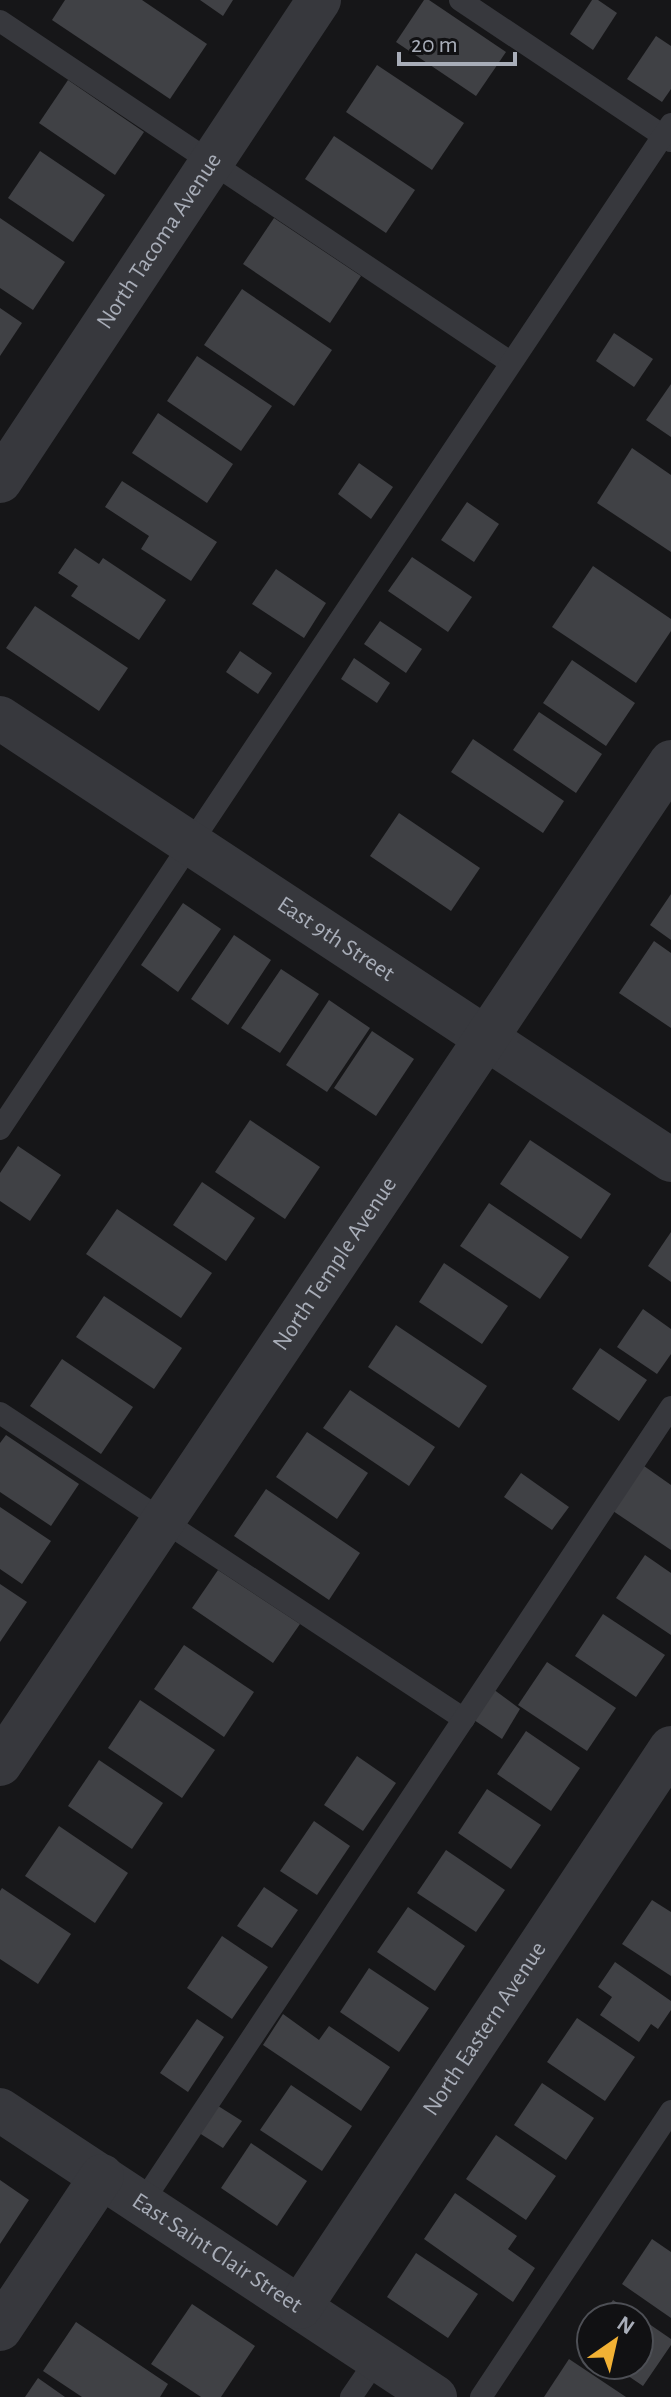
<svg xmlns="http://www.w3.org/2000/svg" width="671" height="2397" font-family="'Alegreya Sans',sans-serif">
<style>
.building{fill:#404145}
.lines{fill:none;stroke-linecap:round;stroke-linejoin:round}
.lane{stroke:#37383d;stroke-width:22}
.street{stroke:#37383d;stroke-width:44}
.labels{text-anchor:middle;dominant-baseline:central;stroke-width:7;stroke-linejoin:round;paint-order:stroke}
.street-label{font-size:24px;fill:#a8adb8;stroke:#111113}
</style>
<rect width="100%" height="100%" fill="#161618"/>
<g class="building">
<polygon points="65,0 142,0 207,44 170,99 52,20"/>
<polygon points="200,0 233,0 223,16"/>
<polygon points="424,0 429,0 506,52 476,96 396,42"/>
<polygon points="592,0 598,0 617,13 593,50 570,34"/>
<polygon points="656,36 671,46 671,89 662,102 627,79"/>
<polygon points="377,65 464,123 432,170 346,112"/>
<polygon points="68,80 144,132 115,175 39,123"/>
<polygon points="334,136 415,190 386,233 305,179"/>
<polygon points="40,151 105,195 73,242 8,198"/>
<polygon points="0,218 65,262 33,310 0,288"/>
<polygon points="274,218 361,276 330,323 243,264"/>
<polygon points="242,289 332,350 294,406 204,345"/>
<polygon points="0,308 22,323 0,356"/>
<polygon points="614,333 653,359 634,387 596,361"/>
<polygon points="197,356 272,406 241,451 167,401"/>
<polygon points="671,384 671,437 646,420"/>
<polygon points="158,413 233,464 207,503 132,453"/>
<polygon points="632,448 671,475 671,552 597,503"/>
<polygon points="359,463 393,487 371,519 338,494"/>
<polygon points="122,481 217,542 191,581 141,549 149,536 105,507"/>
<polygon points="467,502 499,524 474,562 441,540"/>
<polygon points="75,548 99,564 103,558 166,600 139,640 71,596 78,586 58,573"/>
<polygon points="412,557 472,597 448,632 388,591"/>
<polygon points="593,566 671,619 671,631 636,683 552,627"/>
<polygon points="276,569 326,603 304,638 252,604"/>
<polygon points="35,606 128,668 99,711 6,648"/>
<polygon points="380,621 422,649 406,673 364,644"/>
<polygon points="240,651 272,673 258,694 226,672"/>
<polygon points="354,658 390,683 377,703 341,679"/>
<polygon points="572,660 635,703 606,746 543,703"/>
<polygon points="539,712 602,754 576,793 513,750"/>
<polygon points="473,739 564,801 543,833 451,772"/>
<polygon points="399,813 480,868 451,911 370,856"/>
<polygon points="671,894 671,940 650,925"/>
<polygon points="183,903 221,929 178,992 141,965"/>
<polygon points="234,935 271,960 228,1025 191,999"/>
<polygon points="654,941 671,953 671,1028 619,993"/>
<polygon points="281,969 319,994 280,1053 241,1028"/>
<polygon points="329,1000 370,1028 327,1092 286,1065"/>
<polygon points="372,1031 414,1059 376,1116 334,1088"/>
<polygon points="250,1120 320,1167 285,1219 215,1172"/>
<polygon points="530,1140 611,1194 581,1239 500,1184"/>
<polygon points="18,1146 61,1175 30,1221 0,1201 0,1173"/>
<polygon points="202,1182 255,1218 226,1261 173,1225"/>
<polygon points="489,1203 569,1257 540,1299 460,1246"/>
<polygon points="117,1209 212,1273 181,1318 86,1254"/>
<polygon points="671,1232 671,1282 648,1266"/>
<polygon points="444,1263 508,1306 482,1344 419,1302"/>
<polygon points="104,1296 182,1348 154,1389 76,1337"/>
<polygon points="643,1309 671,1329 671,1354 657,1374 617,1347"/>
<polygon points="396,1325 487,1386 459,1428 368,1367"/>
<polygon points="600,1348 647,1380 619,1421 572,1389"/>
<polygon points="62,1359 133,1407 101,1454 30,1406"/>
<polygon points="350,1390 435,1447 409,1486 323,1428"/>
<polygon points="307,1432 368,1473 337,1519 276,1477"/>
<polygon points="6,1435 79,1484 51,1526 0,1492 0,1443"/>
<polygon points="644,1466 671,1485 671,1550 613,1511"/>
<polygon points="521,1473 569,1507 552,1530 504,1497"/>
<polygon points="266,1489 360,1553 329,1600 234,1536"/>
<polygon points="0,1507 51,1541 22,1584 0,1569"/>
<polygon points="645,1555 671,1573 671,1635 616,1598"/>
<polygon points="218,1570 300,1624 273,1663 192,1608"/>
<polygon points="0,1584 27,1602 0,1642"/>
<polygon points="603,1614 665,1655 636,1697 575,1656"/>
<polygon points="184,1645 254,1692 224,1737 154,1689"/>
<polygon points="547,1662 616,1708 587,1751 518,1705"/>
<polygon points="493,1689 520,1709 502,1739 474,1720"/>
<polygon points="140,1700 215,1750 182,1798 108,1748"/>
<polygon points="526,1731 580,1768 551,1811 497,1774"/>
<polygon points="357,1756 396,1783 363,1831 324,1805"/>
<polygon points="99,1760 163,1803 132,1849 68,1806"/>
<polygon points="487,1789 541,1825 511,1869 458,1833"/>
<polygon points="314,1821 350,1846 317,1895 280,1871"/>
<polygon points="59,1826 128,1873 95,1923 25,1876"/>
<polygon points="446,1850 505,1890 476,1932 417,1893"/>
<polygon points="264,1887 298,1910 272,1948 237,1926"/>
<polygon points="2,1888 71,1934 38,1984 0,1959 0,1891"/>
<polygon points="652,1900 671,1912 671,1976 622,1944"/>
<polygon points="408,1907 465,1946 435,1991 377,1952"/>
<polygon points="222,1936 268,1967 232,2019 187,1988"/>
<polygon points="615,1962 671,2001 671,2010 658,2029 651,2024 639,2042 600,2015 612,1997 598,1987"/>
<polygon points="369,1968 429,2008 399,2052 340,2012"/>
<polygon points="283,2014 319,2040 329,2026 390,2067 361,2111 263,2045"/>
<polygon points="577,2018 635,2057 605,2101 547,2062"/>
<polygon points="197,2019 224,2037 188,2092 160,2073"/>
<polygon points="542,2083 594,2118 566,2160 514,2125"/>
<polygon points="291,2085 352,2126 322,2171 260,2130"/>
<polygon points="215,2104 242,2121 223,2148 196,2131"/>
<polygon points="496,2135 556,2176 526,2220 466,2179"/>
<polygon points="251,2143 307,2181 277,2226 221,2188"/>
<polygon points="0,2180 29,2200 0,2244"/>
<polygon points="455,2193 517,2236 508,2249 535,2268 513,2302 424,2239"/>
<polygon points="652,2239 671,2252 671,2318 622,2284"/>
<polygon points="416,2253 478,2294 448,2338 387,2297"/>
<polygon points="613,2300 639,2317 601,2317"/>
<polygon points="192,2304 255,2346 221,2397 201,2397 151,2364"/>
<polygon points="639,2317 671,2339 671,2345 643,2386 612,2365 639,2365"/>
<polygon points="76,2322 168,2384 160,2397 82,2397 43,2371"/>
<polygon points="569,2359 626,2397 544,2397"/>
<polygon points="38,2378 65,2397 25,2397"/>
</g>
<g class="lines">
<g class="lane">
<polyline points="460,0 671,141"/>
<polyline points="0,21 510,362"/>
<polyline points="0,1129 671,124"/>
<polyline points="0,1413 464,1719"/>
<polyline points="142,2203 671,1407"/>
<polyline points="351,2397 377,2359"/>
<polyline points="481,2397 671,2111"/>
</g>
<g class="street">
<path id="s1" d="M0,481L319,0"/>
<path id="s2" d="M0,718L671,1160"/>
<path id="s3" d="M0,1764L671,762"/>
<path id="s4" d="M0,2110L435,2397"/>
<path id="s5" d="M300,2307L671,1748"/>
<polyline points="0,2329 102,2176"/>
</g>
</g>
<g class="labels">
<g class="street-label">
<text stroke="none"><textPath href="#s1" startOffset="288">North Tacoma Avenue</textPath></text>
<text stroke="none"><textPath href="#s2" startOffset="402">East 9th Street</textPath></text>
<text stroke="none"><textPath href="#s3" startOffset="602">North Temple Avenue</textPath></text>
<text stroke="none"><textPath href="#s5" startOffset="334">North Eastern Avenue</textPath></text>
<text stroke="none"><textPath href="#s4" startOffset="260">East Saint Clair Street</textPath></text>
</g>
</g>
<g transform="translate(615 2341) rotate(34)"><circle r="38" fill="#111113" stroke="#4d4f55" stroke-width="2"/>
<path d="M0-6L14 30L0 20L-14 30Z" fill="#f2b134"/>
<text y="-12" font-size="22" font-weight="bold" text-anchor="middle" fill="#a8adb8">N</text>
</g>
<path d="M399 52v12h116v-12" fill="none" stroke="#a8adb8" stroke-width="4"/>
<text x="411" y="52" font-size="24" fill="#a8adb8" stroke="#111113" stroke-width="6" paint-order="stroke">20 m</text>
</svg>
